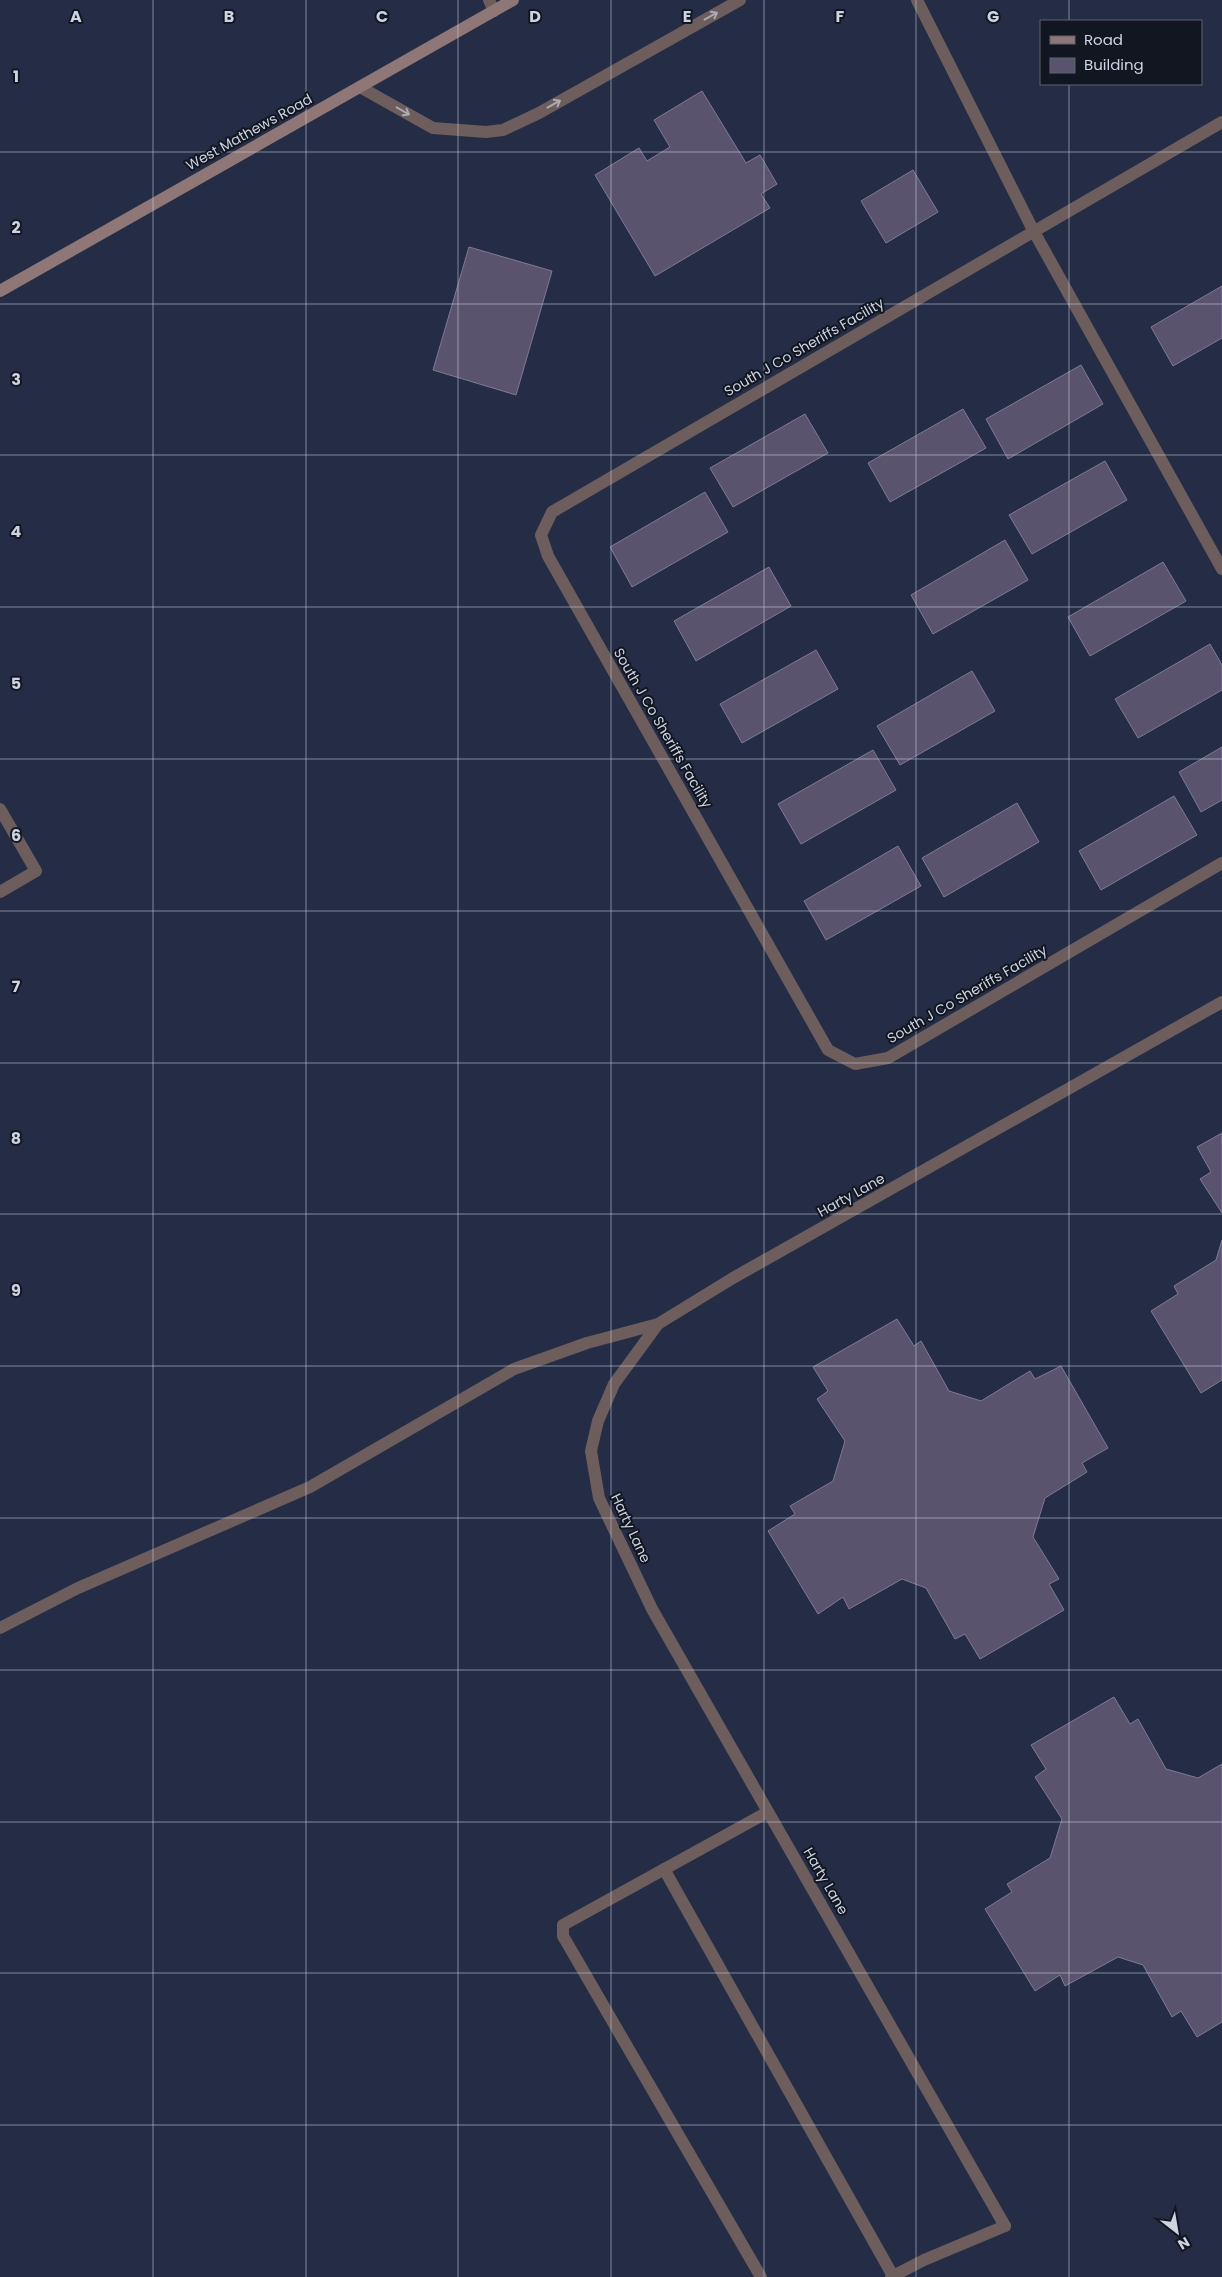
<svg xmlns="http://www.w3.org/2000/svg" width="1222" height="2277" font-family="Poppins,sans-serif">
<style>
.building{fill:#5a536e;stroke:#807996}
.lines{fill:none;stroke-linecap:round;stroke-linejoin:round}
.service{stroke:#6d5d5d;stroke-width:12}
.minor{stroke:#6d5d5d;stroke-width:12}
.secondary{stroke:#907777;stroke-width:12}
.oneway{stroke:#abaab3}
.grid{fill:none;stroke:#ccd3e2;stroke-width:1;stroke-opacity:0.55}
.labels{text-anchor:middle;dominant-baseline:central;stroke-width:4;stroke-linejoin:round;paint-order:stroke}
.street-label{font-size:14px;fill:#ccd3e2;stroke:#121620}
.grid-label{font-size:16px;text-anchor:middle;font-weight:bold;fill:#ccd3e2;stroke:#121620;stroke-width:4;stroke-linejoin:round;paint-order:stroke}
</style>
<rect width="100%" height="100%" fill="#242d45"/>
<g class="building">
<polygon points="702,91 746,163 760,155 777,184 761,194 770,208 655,276 595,175 639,148 647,161 670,147 654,120"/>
<polygon points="913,170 938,212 886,243 861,201"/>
<polygon points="469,247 552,271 516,395 433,370"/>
<polygon points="1222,286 1222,338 1173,366 1151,327"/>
<polygon points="1081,365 1103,404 1008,459 986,419"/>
<polygon points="963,409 986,448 890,502 868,463"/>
<polygon points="805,414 828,453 733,507 710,468"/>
<polygon points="1105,461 1127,500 1032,554 1009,515"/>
<polygon points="705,492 728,532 632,587 610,547"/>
<polygon points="1005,540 1028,580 933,634 911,595"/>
<polygon points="1163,562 1186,601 1090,656 1068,617"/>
<polygon points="769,567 791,606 696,661 674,621"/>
<polygon points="1210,644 1222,665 1222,690 1138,738 1115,699"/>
<polygon points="816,650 838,689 742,743 720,704"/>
<polygon points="972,671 995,711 900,765 877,726"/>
<polygon points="1222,747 1222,800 1201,812 1179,772"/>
<polygon points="873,750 896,790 801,844 778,804"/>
<polygon points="1174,796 1197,835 1101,890 1079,851"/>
<polygon points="1017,803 1039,842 944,897 922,858"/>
<polygon points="898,846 921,886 826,940 804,901"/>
<polygon points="1222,1133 1222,1213 1200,1179 1211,1172 1197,1147"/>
<polygon points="1222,1240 1222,1380 1201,1393 1151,1311 1178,1294 1174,1286 1216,1260"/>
<polygon points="897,1319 914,1346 921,1341 949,1391 981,1401 1030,1371 1035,1379 1061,1366 1108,1448 1082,1463 1087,1472 1045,1498 1033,1537 1059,1579 1049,1584 1064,1610 980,1659 965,1634 955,1639 926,1588 902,1579 849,1609 843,1597 818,1614 768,1531 795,1514 790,1506 833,1481 845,1441 817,1399 828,1391 813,1367"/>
<polygon points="1114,1697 1130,1724 1138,1719 1166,1769 1198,1778 1222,1764 1222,2022 1197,2037 1181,2011 1172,2017 1143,1965 1118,1957 1065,1986 1060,1975 1035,1991 985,1909 1012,1892 1007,1884 1050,1858 1062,1819 1035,1777 1046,1769 1031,1745"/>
</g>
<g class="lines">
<g class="service">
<polyline points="489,0 494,11"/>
<polyline points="360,87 433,128 486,132 503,130 539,113 740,0"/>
<polyline points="0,809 36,871 0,892"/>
<polyline points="0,1628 78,1588 310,1487 514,1369 587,1343 658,1324"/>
<polyline points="664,1869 893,2276"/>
<polyline points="761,2277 563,1936 563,1925 768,1812"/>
<polyline points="891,2277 924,2260 1005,2226"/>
</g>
<g class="minor">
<polyline points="917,0 1033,230 1222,569"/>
<polyline points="1222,122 552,512 541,535 548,556 828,1050 855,1064 888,1058 1222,863"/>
<polyline points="1005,2226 652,1609 599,1498 591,1451 598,1421 614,1384 658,1324 733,1278 1222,1002"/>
</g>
<polyline class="secondary" points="0,291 513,0"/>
</g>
<defs><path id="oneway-shaft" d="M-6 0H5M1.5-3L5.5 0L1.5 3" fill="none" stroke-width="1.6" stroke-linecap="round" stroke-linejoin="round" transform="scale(1.25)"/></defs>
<g class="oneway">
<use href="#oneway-shaft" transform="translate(711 16) rotate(-29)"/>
<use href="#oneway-shaft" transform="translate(554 104) rotate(-29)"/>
<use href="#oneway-shaft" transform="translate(403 111) rotate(30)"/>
</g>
<path class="grid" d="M153,0V2277M306,0V2277M458,0V2277M611,0V2277M764,0V2277M916,0V2277M1069,0V21M1069,84V2277M0,152H1222M0,304H1222M0,455H1222M0,607H1222M0,759H1222M0,911H1222M0,1063H1222M0,1214H1222M0,1366H1222M0,1518H1222M0,1670H1222M0,1822H1222M0,1973H1222M0,2125H1222"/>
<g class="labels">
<g class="street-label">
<text transform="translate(249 132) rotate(-29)">West Mathews Road</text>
<text transform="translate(804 347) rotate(-30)">South J Co Sheriffs Facility</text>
<text transform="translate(663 728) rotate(60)">South J Co Sheriffs Facility</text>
<text transform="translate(967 994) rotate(-30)">South J Co Sheriffs Facility</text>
<text transform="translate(851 1195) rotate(-29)">Harty Lane</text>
<text transform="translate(631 1528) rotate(65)">Harty Lane</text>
<text transform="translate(826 1881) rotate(60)">Harty Lane</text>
</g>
</g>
<g class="grid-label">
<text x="76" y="22">A</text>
<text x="229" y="22">B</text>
<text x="382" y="22">C</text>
<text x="535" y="22">D</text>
<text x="687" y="22">E</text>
<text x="840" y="22">F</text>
<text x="993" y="22">G</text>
<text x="16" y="82">1</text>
<text x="16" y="233">2</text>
<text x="16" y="385">3</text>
<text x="16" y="537">4</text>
<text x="16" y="689">5</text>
<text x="16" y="841">6</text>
<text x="16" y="992">7</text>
<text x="16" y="1144">8</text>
<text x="16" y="1296">9</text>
</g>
<rect x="1040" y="20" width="162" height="65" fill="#121620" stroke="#5c626e"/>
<rect x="1050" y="36" width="25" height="8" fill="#907777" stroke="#5c626e"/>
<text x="1084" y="45" font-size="15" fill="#ccd3e2">Road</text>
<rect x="1050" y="58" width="25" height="15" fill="#5a536e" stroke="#5c626e"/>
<text x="1084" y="70" font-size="15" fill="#ccd3e2">Building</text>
<g transform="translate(1177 2232) rotate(149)" stroke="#121620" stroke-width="4" paint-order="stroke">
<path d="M0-4L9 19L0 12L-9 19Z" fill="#ccd3e2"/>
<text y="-8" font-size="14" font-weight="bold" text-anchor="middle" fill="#ccd3e2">N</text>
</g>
</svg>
